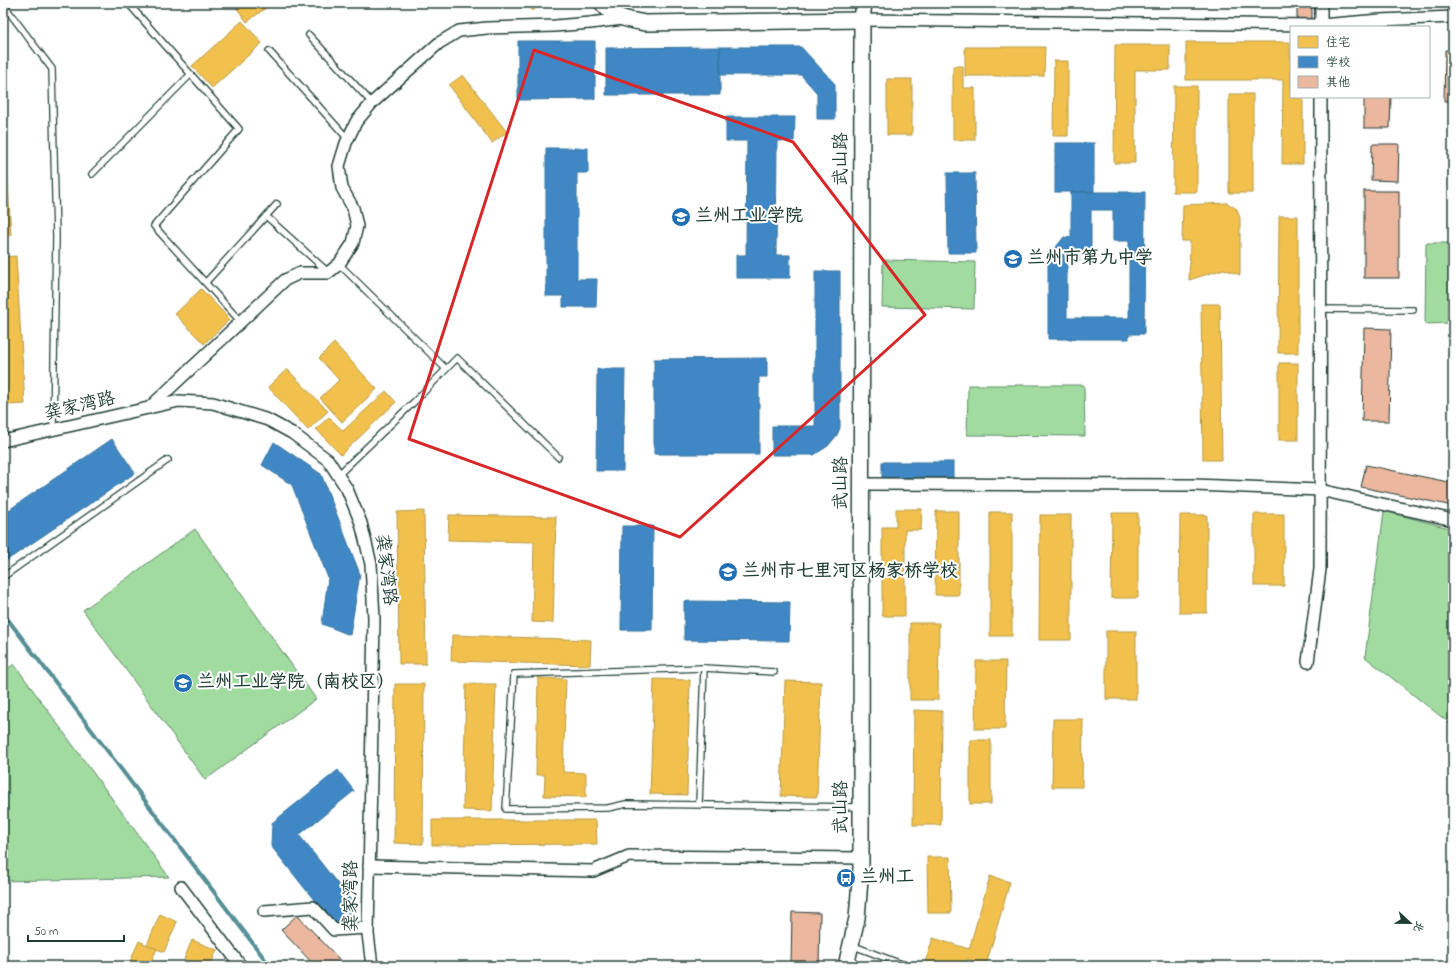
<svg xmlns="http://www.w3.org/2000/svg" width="1456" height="969" font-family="'Indie Flower','LXGW WenKai TC',sans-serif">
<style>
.green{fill:#a2dba0;stroke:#608c6a}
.homes{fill:#f2c14e;stroke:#b39946}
.schools{fill:#3f88c5;stroke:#35729a;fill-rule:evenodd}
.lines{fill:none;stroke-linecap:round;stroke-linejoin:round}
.stream{stroke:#558f96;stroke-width:4}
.building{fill:#ecb79f;stroke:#1f3d34}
.lane-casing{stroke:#1f3d34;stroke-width:8}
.street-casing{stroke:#1f3d34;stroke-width:14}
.secondary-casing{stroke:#1f3d34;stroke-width:18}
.lane{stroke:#fff;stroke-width:5.5}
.street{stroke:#fff;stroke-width:11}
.secondary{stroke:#fff;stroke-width:15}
.marked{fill:none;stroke:#d62828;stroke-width:3;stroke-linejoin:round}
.labels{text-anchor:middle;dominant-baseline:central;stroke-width:4;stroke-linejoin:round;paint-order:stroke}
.street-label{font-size:18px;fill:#1f3d34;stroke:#fff}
.poi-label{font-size:18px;font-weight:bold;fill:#1f3d34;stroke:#fff;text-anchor:start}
</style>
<rect width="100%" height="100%" fill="#fff"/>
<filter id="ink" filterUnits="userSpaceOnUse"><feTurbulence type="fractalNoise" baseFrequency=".025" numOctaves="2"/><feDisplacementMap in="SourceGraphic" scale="8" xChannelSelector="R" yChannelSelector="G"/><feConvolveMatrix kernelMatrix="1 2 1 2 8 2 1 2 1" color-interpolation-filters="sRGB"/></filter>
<g filter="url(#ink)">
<g class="green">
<polygon points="1426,243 1453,243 1453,323 1425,324"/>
<polygon points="883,260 975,262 974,309 882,307"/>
<polygon points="968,385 1084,385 1085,436 967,435"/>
<polygon points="1384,511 1453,529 1453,726 1365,657"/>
<polygon points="195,529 316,699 205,780 83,610"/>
<polygon points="14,664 169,877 3,881 3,672"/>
</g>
<g class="homes">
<polygon points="233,3 264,3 267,7 247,22"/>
<polygon points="526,3 543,3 532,11"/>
<polygon points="242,21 262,43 212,88 192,66"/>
<polygon points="1186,42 1290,42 1291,97 1303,97 1303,164 1282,164 1283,80 1186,80"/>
<polygon points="1115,45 1170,45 1170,70 1135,70 1135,163 1114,163"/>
<polygon points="965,47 1045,47 1044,76 965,76"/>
<polygon points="1054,61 1068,61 1068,136 1053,136"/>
<polygon points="953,66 963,66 963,88 975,88 975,140 953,140"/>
<polygon points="463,75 507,132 492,143 449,85"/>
<rect x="887" y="79" width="25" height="56"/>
<polygon points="1174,86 1197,86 1197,192 1173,192"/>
<rect x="1229" y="94" width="24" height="99"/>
<polygon points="3,118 4,118 11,235 3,235"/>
<polygon points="1227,203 1237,209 1240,218 1240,275 1224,269 1189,280 1190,241 1182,241 1183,205"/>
<polygon points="1279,216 1298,216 1298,353 1278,353"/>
<polygon points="16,256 25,404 7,405 3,336 3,257"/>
<polygon points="201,289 230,319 204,344 175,314"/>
<polygon points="1201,304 1220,304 1222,460 1203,460"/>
<polygon points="334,343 377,389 342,422 320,398 339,380 319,358"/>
<rect x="1279" y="363" width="19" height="77"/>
<polygon points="287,369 328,411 308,430 268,387"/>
<polygon points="386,391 396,402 341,455 316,429 329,417 343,431"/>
<polygon points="896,509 922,509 921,530 905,530 905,616 882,616 882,527 896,527"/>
<polygon points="424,511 426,664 399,664 397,512"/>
<polygon points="936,511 959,511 959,595 935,595"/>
<rect x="990" y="512" width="22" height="124"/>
<polygon points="1112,513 1138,513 1138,598 1111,598"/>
<rect x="1254" y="514" width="30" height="72"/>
<polygon points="449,515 556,517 553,623 532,622 534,542 448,540"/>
<polygon points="1040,515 1071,515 1071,640 1039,640"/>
<polygon points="1180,515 1207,515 1207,613 1179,613"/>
<polygon points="910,623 939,623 938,700 910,700"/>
<rect x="1106" y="631" width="30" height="68"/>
<polygon points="452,635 591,640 590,665 451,661"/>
<polygon points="976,661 1006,661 1005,729 975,729"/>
<polygon points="538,678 566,679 563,772 586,773 586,797 544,796 545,775 536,775"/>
<polygon points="654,679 690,680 687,795 650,794"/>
<polygon points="785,681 821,682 817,797 781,796"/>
<polygon points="395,684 424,684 423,844 394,843"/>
<polygon points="466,684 496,684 492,811 463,810"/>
<polygon points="914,710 942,711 941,825 913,825"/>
<polygon points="1053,719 1083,719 1082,787 1052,787"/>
<rect x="970" y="740" width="21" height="64"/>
<polygon points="432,820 596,820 597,844 432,845"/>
<polygon points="927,857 950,857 951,913 928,913"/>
<polygon points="990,876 1010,882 986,965 967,959 965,966 938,966 925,962 933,938 969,949"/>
<polygon points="160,914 177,922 164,952 147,945"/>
<polygon points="192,940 217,950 210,966 201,966 184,959"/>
<polygon points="139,941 157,949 149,966 128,966"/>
</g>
<g class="schools">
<polygon points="518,41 595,41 595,99 518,100"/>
<polygon points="720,47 801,47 835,84 835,119 817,119 817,93 801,75 720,75"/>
<polygon points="720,47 720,95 606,95 606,48"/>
<polygon points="726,117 795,117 794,141 777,141 776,255 790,255 790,278 736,278 736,255 746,255 747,141 726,141"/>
<rect x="1055" y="143" width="39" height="49"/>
<polygon points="546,148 588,148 588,173 577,173 577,279 597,279 596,307 563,307 563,296 546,296"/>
<polygon points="947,173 975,173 976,253 948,253"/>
<path d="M1071,192H1145L1144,334H1129V339H1048V252H1052L1064,237L1071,238ZM1091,210H1113V241H1129V318H1067V261H1079V252H1091Z"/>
<polygon points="815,271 840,271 840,428 837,435 828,446 814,455 772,455 772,426 815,426"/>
<polygon points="767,358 767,377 759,377 759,454 654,454 654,359"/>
<polygon points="597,369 625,369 623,471 596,471"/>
<polygon points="112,439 135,473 3,563 3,514"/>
<polygon points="274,442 321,474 360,574 350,635 322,624 328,578 292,485 262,465"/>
<rect x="882" y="462" width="71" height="20"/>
<polygon points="622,526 653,526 652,630 621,630"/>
<polygon points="684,601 790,602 789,641 684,640"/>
<polygon points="338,770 354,791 299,835 356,907 334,925 271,846 272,823"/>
</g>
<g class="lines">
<polyline class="stream" points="3,613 270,966"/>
</g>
<g class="building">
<polygon points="1297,3 1312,3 1312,20 1297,19"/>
<polygon points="1445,50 1453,50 1453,101 1444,101"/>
<polygon points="1364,97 1391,97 1390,128 1364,128"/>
<polygon points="1372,144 1399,144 1398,181 1371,180"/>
<rect x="1364" y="191" width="35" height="87"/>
<polygon points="1364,328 1391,329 1389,421 1362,421"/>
<polygon points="1366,465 1453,483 1453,506 1361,487"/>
<polygon points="792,912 820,913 819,966 791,966"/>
<polygon points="297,915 340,960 334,966 315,966 281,930"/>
</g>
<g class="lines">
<defs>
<g id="lane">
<polyline points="128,3 239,129 154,226 241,322"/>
<polyline points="3,4 52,69 56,237 53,430"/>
<polyline points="309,35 372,103"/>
<polyline points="269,51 348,139"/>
<polyline points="92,174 191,74"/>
<polyline points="266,216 328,272"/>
<polyline points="339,264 446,369"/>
<polyline points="206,282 277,204"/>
<polyline points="1320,309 1413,310"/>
<polyline points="338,475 415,401 457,358 558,457"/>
<polyline points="3,577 168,460"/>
<polyline points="704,668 514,674 506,809 608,808 626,804 860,807"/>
<polyline points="699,804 704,668 774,672"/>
<polyline points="851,945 907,966"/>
</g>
<g id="street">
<polyline points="862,20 1321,25 1380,20 1453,17"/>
<polyline points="1321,27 1321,3"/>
<polyline points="149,408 285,280 300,273 328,273 339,264 353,243 357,226 353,208 342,188 339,166 346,143 356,122 372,103 439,43 459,31 487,28 555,26 590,23 623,19"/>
<polyline points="3,441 179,401 213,403 268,420 292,433 328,460 347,489 361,523 371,564 374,618 368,934 372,966"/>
<polyline points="861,484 1194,485 1320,490 1453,520"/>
<polyline points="1308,662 1320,569 1321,97"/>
<polyline points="369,866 593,871 629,856 861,858"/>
<polyline points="181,887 241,966"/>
<polyline points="264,911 313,907 334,930 368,928"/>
</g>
<g id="secondary">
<path d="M602,3C614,18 628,20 645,23L862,20"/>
<polyline points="846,966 857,918 861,868 862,20 864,3"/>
</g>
</defs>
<use href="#lane" class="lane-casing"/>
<use href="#street" class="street-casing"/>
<use href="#secondary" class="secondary-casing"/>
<use href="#lane" class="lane"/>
<use href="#street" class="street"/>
<use href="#secondary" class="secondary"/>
</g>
</g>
<path class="marked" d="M534,50L793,142L925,315L680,537L409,439Z"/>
<defs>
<symbol id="school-disc" viewBox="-11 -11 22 22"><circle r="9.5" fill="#1f6fb2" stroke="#fff"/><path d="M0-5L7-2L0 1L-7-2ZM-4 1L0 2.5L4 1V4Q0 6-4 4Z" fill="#fff"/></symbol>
<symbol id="university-disc" viewBox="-11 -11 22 22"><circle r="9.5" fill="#1f6fb2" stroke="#fff"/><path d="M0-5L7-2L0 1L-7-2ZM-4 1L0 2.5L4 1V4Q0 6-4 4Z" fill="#fff"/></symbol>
<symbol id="bus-disc" viewBox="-11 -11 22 22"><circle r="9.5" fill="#1f6fb2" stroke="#fff"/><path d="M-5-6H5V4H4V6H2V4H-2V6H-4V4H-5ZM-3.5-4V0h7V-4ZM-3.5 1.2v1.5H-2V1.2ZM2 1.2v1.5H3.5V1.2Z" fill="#fff"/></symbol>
</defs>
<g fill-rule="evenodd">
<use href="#school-disc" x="670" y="206" width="22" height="22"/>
<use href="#school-disc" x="1002" y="248" width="22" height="22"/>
<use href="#school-disc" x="717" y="561" width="22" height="22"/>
<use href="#university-disc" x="172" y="672" width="22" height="22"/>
<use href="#bus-disc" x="835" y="867" width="22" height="22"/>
</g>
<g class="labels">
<g class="street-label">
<text transform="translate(842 159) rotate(-90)">武山路</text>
<text transform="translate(80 407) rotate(-13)">龚家湾路</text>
<text transform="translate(842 483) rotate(-90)">武山路</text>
<text transform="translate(385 570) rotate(83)">龚家湾路</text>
<text transform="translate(842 807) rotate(-90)">武山路</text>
<text transform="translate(352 896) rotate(-90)">龚家湾路</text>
</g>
<g class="poi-label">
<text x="695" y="217">兰州工业学院</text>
<text x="1027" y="259">兰州市第九中学</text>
<text x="742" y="572">兰州市七里河区杨家桥学校</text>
<text x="197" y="683">兰州工业学院（南校区）</text>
<text x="860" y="878">兰州工</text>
</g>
</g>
<rect width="1456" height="969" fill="none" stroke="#fff" stroke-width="16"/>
<rect x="8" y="8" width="1440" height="953" fill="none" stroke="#1f3d34" stroke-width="1.5" filter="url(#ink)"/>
<rect x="1290" y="26" width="140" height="72" fill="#ffffff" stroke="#a5b1ae"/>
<rect x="1298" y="36" width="20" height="12" fill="#f2c14e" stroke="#a5b1ae"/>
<text x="1326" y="46" font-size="12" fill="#1f3d34">住宅</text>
<rect x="1298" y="56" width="20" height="12" fill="#3f88c5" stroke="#a5b1ae"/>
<text x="1326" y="66" font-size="12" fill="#1f3d34">学校</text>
<rect x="1298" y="76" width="20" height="12" fill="#ecb79f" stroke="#a5b1ae"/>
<text x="1326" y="86" font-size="12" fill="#1f3d34">其他</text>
<g transform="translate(1410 923) rotate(112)" stroke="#ffffff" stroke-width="3" paint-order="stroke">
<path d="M0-3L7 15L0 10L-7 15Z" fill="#1f3d34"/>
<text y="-6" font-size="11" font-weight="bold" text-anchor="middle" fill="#1f3d34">北</text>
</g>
<path d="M28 935v6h96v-6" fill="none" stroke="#1f3d34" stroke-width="2"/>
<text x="34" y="935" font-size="12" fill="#1f3d34" stroke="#ffffff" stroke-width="3" paint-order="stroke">50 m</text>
</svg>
